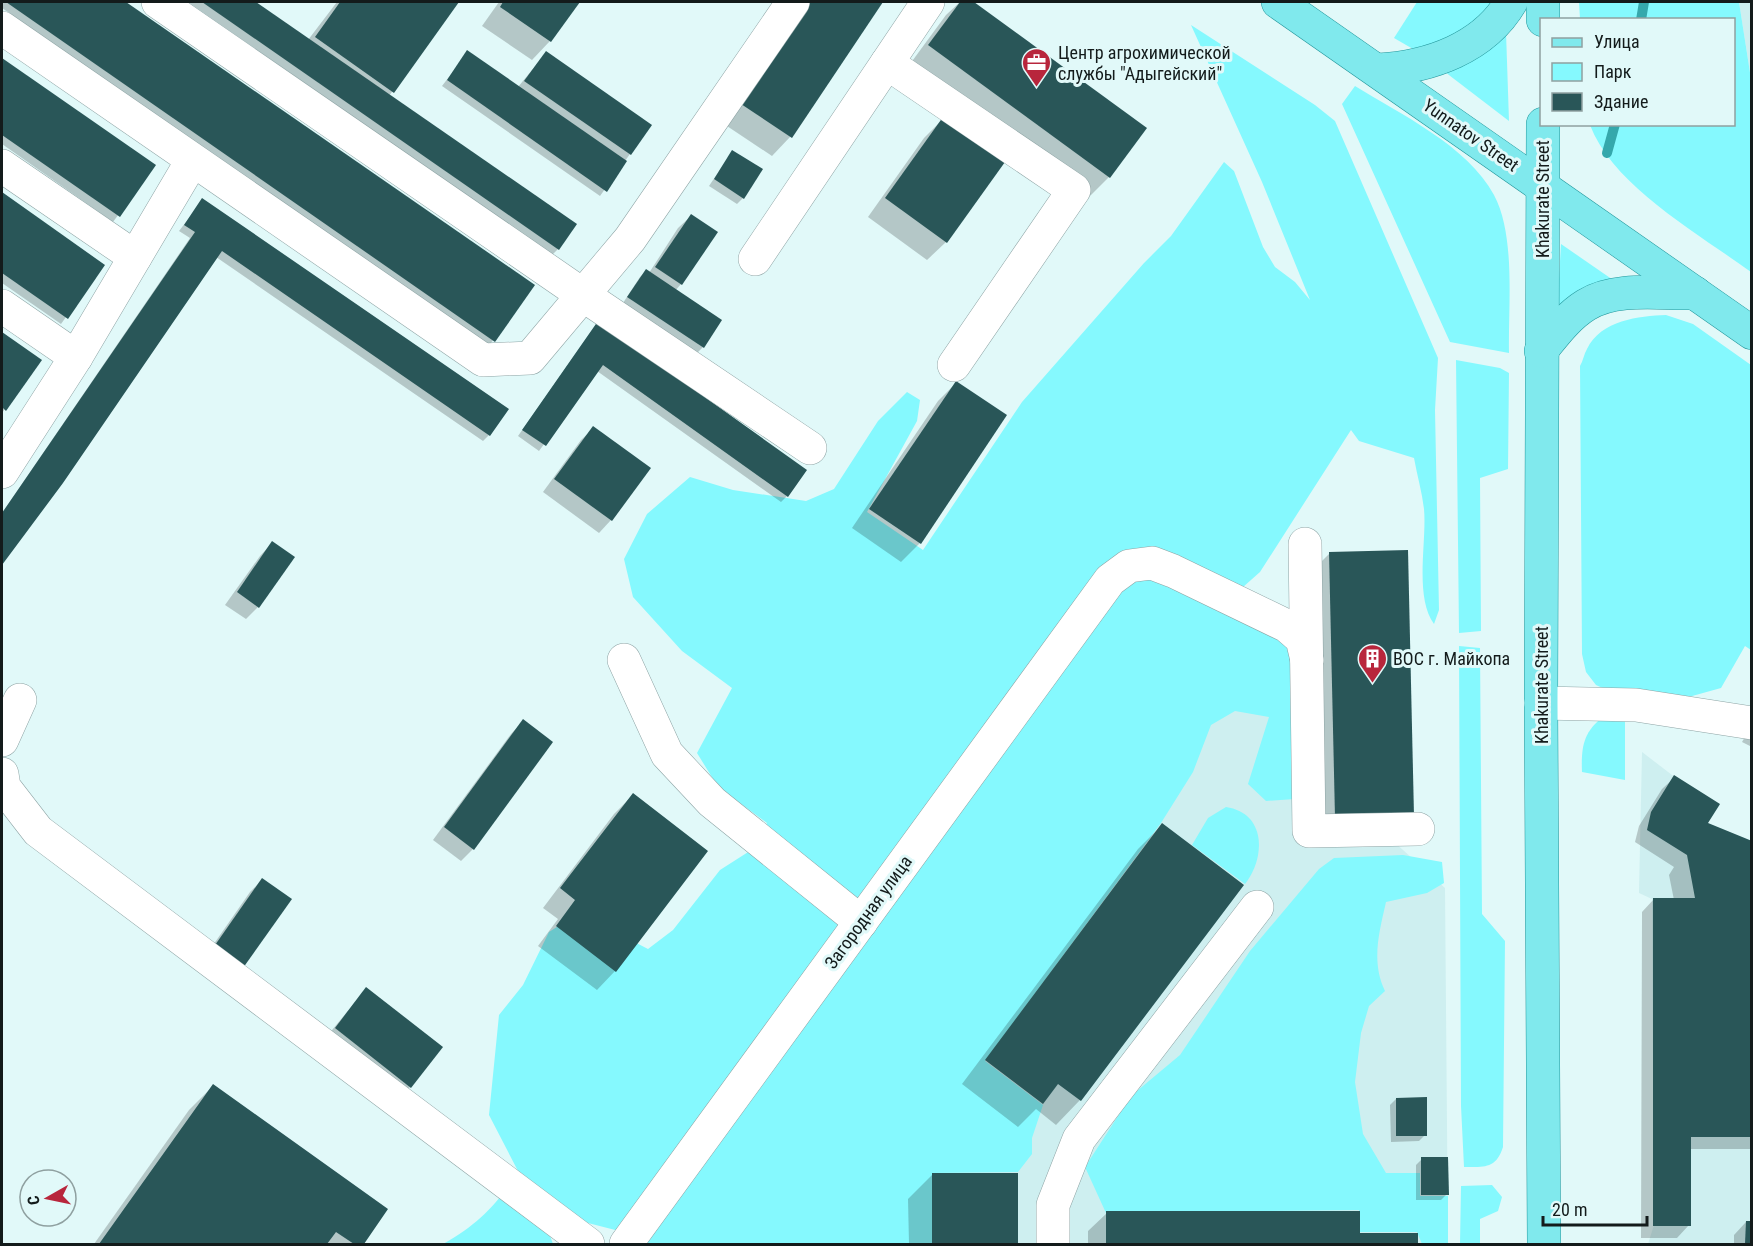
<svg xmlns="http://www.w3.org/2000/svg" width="1753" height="1246" font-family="'Roboto Condensed',sans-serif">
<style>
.built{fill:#ceeff0}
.green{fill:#85f9fe}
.shadow{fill:#0003}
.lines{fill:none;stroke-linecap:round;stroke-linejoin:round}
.stream{stroke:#35a8ac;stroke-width:10}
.building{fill:#295658}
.minor-casing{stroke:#8ea4a5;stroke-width:34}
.major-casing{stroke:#23979c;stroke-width:34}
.minor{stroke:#fff;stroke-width:33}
.major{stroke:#80e9ed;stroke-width:33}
.labels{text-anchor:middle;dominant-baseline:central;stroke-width:6;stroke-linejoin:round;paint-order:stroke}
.poi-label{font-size:18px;fill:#131b1b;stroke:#e1f9f9;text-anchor:start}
.street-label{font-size:18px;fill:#131b1b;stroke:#e1f9f9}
</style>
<rect width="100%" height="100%" fill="#e1f9f9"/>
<g class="built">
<polygon points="1739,2 1751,2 1751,79"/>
<polygon points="1220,605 1285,639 1297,841 1392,840 1445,888 1448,1244 772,1244"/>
<polygon points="1642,752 1672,775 1720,805 1707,823 1751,841 1751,1244 1648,1244 1654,1225 1652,899 1639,893"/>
</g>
<g class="green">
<polygon points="1417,2 1498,2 1453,43 1413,49 1394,38"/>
<path d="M1579,2H1739L1751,79V272C1699,234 1613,186 1590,125L1734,124V20L1580,19Z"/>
<path d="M1191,25L1315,105L1335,121L1438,358L1435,410L1439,610L1434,624C1414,596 1427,542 1424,509C1422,492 1417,475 1414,458L1359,441L1351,430L1260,572L1216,611L1234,615L1287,640L1294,662L1295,799L1266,801L1248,784L1269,717L1235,711L1211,725L1193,772L1161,823L985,1061L1043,1105L1032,1138V1154L1018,1172L932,1173L933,1244H635L623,1232L553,1214L545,1222L553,1244H443C479,1224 494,1206 519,1173L489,1115L499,1015L523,985L549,932L571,918L621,935L648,949L673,930L720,870L756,847L767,823L718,787L697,753L732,688L682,651L633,597L624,559L647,514L690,477L733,490L806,501L834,489L878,421L907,392L920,400L917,421L867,512L923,550L1022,402L1144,263L1171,236L1224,162L1234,171L1263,247L1275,267L1295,282L1310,300L1262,182Z"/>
<polygon points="1506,32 1509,121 1445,72"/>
<path d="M1355,86C1400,114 1468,146 1494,195C1516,236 1508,307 1509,353L1450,342L1342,104Z"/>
<polygon points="1561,244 1616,282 1557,314"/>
<path d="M1666,315L1693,324L1751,365V650L1745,646L1721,688L1685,698L1609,691L1596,685L1586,672L1582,654L1580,366C1583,361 1584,354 1587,349C1601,320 1639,316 1666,315Z"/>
<polygon points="1456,360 1500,368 1509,373 1508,469 1480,478 1481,631 1459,633"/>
<path d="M1459,646L1480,648L1482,914L1505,941L1503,1147C1496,1169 1484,1167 1464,1167L1461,1106Z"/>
<path d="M1603,717H1625V780L1582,772C1581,748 1583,732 1603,717Z"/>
<path d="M1226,807C1266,813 1266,857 1245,884L1192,845L1208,818Z"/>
<path d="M1403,855L1442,862L1444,883L1427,893L1386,902C1379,933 1371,962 1385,991L1369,1006L1361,1033L1355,1082L1363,1134L1386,1173H1420V1196H1448V1244H1422L1417,1232H1360L1359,1210L1106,1213L1085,1167L1131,1096L1180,1055L1250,951L1319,869L1334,858Z"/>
<polygon points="1492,1185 1502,1197 1498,1211 1480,1219 1480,1244 1460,1244 1461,1186"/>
</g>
<g class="shadow">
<polygon points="2,2 124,2 533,286 488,347 2,8"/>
<polygon points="188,2 253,2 308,40 337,2 457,2 389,96 558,249 552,255"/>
<polygon points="499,2 578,2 550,41 532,60 482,26"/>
<polygon points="797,2 881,2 790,137 772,156 718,120"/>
<polygon points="960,2 971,2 1144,128 1109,177 1090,196 910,64 946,15"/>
<polygon points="468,52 518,87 546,53 630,154 600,196 442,86"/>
<polygon points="2,60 154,166 113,222 2,144"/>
<polygon points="943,119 946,242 927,260 868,217 924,138"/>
<polygon points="732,152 743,198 737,204 709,186"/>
<polygon points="2,194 103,265 61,324 2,283"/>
<polygon points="203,200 489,435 483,441 216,257 62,483 2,563 2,513 190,238 179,231"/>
<polygon points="691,216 681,284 675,291 703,347 697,353 623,303 640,277 646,271 649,273 678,228"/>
<polygon points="593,329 787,496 781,502 597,371 539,451 518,436"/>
<polygon points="2,334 40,360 2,413"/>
<polygon points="956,383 1005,416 920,543 901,562 852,528 938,401"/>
<polygon points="594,428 649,468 611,520 599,533 543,492 581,440"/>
<polygon points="272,543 258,607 246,619 225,605 260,556"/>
<polygon points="1330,553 1413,815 1311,841 1306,577"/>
<polygon points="523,721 473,849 461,861 433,840 511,734"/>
<polygon points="1752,725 1752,747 1742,742"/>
<polygon points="1675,777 1705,824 1752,843 1752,1149 1689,1149 1689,1225 1677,1238 1641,1238 1642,912 1654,899 1674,900 1669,875 1674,867 1635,842 1639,826 1662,789"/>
<polygon points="633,795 615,971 597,990 538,946 558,919 543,908 614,814"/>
<polygon points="1162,825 1242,885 1080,1100 1056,1125 1036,1109 1018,1127 962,1084 1138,849"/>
<polygon points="262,880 289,899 202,961 250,892"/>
<polygon points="366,989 410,1087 398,1099 323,1041"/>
<polygon points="213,1086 386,1210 362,1244 94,1244 189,1110"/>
<polygon points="1396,1099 1425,1135 1419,1141 1391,1142 1390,1105"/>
<polygon points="1422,1159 1447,1194 1441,1200 1416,1200 1416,1165"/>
<polygon points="932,1175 1016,1175 1017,1244 909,1244 908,1199"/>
<polygon points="1107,1213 1359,1234 1416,1234 1416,1244 1088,1244 1088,1231"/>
<polygon points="1746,1222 1752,1222 1752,1244 1734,1244 1734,1235"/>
</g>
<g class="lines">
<g class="stream">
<polyline points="1641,20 1644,2"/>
<polyline points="1607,153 1615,124"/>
</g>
</g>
<g class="building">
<polygon points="6,2 126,2 535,285 495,342"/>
<polygon points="202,2 256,2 577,224 559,250"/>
<polygon points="340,2 459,2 394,93 315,37"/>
<polygon points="503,2 580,2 551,42 500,7"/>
<polygon points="802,2 883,2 792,138 735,100"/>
<polygon points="960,2 974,2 1147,128 1110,178 928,45"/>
<polygon points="467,50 627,161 607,192 447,80"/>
<polygon points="546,51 652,125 631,155 524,81"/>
<polygon points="2,58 156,165 120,217 2,135"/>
<polygon points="943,117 1005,162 947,243 885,198"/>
<polygon points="732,150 763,169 744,199 714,179"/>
<polygon points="2,192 105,265 68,319 2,273"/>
<polygon points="202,198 509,409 490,436 222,251 63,483 2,565 2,513 195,232 184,225"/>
<polygon points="691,214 718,232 682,285 655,267"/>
<polygon points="646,269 722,320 704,348 627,297"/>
<polygon points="598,321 807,470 788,497 603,365 546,446 522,430"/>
<polygon points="2,332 42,360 6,411 2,407"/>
<polygon points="956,381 1007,415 921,544 869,509"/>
<polygon points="593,426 651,468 612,521 554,479"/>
<polygon points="272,541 295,557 259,608 237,592"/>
<polygon points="1408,550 1414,816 1335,817 1329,552"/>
<polygon points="523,719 553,742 474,850 444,827"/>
<polygon points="1674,775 1720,804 1708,823 1752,841 1752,1137 1691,1137 1691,1226 1653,1226 1653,898 1695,898 1687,855 1647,830 1651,812"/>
<polygon points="633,793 708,851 616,972 556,926 575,900 560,888"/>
<polygon points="1162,823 1244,885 1081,1101 1058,1084 1043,1104 985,1060"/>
<polygon points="262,878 292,899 243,968 213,948"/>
<polygon points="366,987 443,1047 411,1088 335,1028"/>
<polygon points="213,1084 388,1209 364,1244 354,1244 336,1232 327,1244 99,1244"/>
<polygon points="1427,1097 1427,1136 1396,1136 1396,1098"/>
<polygon points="1421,1157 1448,1157 1449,1195 1421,1195"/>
<rect x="932" y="1173" width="86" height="71"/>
<polygon points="1106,1211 1360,1211 1360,1233 1418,1233 1418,1244 1106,1244"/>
<polygon points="1746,1221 1752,1221 1752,1244 1745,1244"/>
</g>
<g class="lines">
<defs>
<g id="minor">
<polyline points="158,2 583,295 810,448"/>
<polyline points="2,28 483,360 530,358 630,239 793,2"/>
<polyline points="887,63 1074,190 954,365"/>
<polyline points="2,166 135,257"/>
<polyline points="755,259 928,2"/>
<polyline points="2,306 76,357"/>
<polyline points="2,472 76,357 192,161"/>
<polyline points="1305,544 1309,831 1418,829"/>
<polyline points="624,660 667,754 712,802 861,922"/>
<polyline points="1541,703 1636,705 1752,723"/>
<polyline points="2,740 20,700"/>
<polyline points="2,774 4,787 38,831 588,1244"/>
<polyline points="626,1244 1110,580 1129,566 1152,563 1173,571 1287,626 1302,639 1307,660"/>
<polyline points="1053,1244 1053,1205 1079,1139 1257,907"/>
</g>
<g id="major">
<polyline points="1278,2 1752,333"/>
<polyline points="1543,20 1543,2"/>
<path d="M1378,70C1430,67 1484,48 1511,2"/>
<polyline points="1543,124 1541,703 1544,1244"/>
<path d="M1541,351C1554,335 1568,316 1586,305C1616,286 1662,294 1695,293"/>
</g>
</defs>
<use href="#minor" class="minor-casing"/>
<use href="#major" class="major-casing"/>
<use href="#minor" class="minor"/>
<use href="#major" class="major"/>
</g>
<defs>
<symbol id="office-pin" viewBox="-11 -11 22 30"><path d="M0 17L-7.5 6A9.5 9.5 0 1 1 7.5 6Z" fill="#b8263c" stroke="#e1f9f9"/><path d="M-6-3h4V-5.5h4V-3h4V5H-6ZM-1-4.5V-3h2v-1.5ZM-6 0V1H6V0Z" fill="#fff"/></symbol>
<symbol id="building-pin" viewBox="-11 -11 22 30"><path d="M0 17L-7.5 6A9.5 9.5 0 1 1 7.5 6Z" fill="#b8263c" stroke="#e1f9f9"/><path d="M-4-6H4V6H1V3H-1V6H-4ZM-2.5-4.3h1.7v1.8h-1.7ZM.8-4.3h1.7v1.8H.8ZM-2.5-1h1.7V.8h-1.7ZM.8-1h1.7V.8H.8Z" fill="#fff"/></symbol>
</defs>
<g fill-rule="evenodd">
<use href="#office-pin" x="1020" y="46" width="33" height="45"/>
<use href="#building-pin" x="1356" y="642" width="33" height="45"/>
</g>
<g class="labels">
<g class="poi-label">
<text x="1058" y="52">Центр агрохимической<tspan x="1058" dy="21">службы "Адыгейский"</tspan></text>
<text x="1393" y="658">ВОС г. Майкопа</text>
</g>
<g class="street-label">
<text transform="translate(1471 135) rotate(35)">Yunnatov Street</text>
<text transform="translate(1542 199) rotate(-90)">Khakurate Street</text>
<text transform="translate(1541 685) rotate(-90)">Khakurate Street</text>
<text transform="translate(868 912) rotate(-54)">Загородная улица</text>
</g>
</g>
<rect width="1753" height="1246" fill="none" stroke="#131b1b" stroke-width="6"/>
<rect x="1540" y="18" width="195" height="108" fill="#e1f9f9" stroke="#8fa0a0" stroke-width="1.5"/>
<rect x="1552" y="38" width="30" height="9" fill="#80e9ed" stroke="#8fa0a0" stroke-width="1.5"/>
<text x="1594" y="48" font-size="18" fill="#131b1b">Улица</text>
<rect x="1552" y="63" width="30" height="18" fill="#85f9fe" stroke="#8fa0a0" stroke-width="1.5"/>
<text x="1594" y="78" font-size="18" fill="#131b1b">Парк</text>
<rect x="1552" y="93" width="30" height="18" fill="#295658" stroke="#8fa0a0" stroke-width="1.5"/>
<text x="1594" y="108" font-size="18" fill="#131b1b">Здание</text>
<g transform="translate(48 1198) rotate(261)"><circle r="28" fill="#e1f9f9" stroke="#8fa0a0" stroke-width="1.5"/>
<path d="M0-4.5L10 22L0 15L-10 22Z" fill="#b8263c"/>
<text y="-9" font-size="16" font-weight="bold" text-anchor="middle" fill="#131b1b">С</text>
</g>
<path d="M1543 1216v9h104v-9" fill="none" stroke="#131b1b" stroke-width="3"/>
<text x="1552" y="1216" font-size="18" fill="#131b1b" stroke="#e1f9f9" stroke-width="4.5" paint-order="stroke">20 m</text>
</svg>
